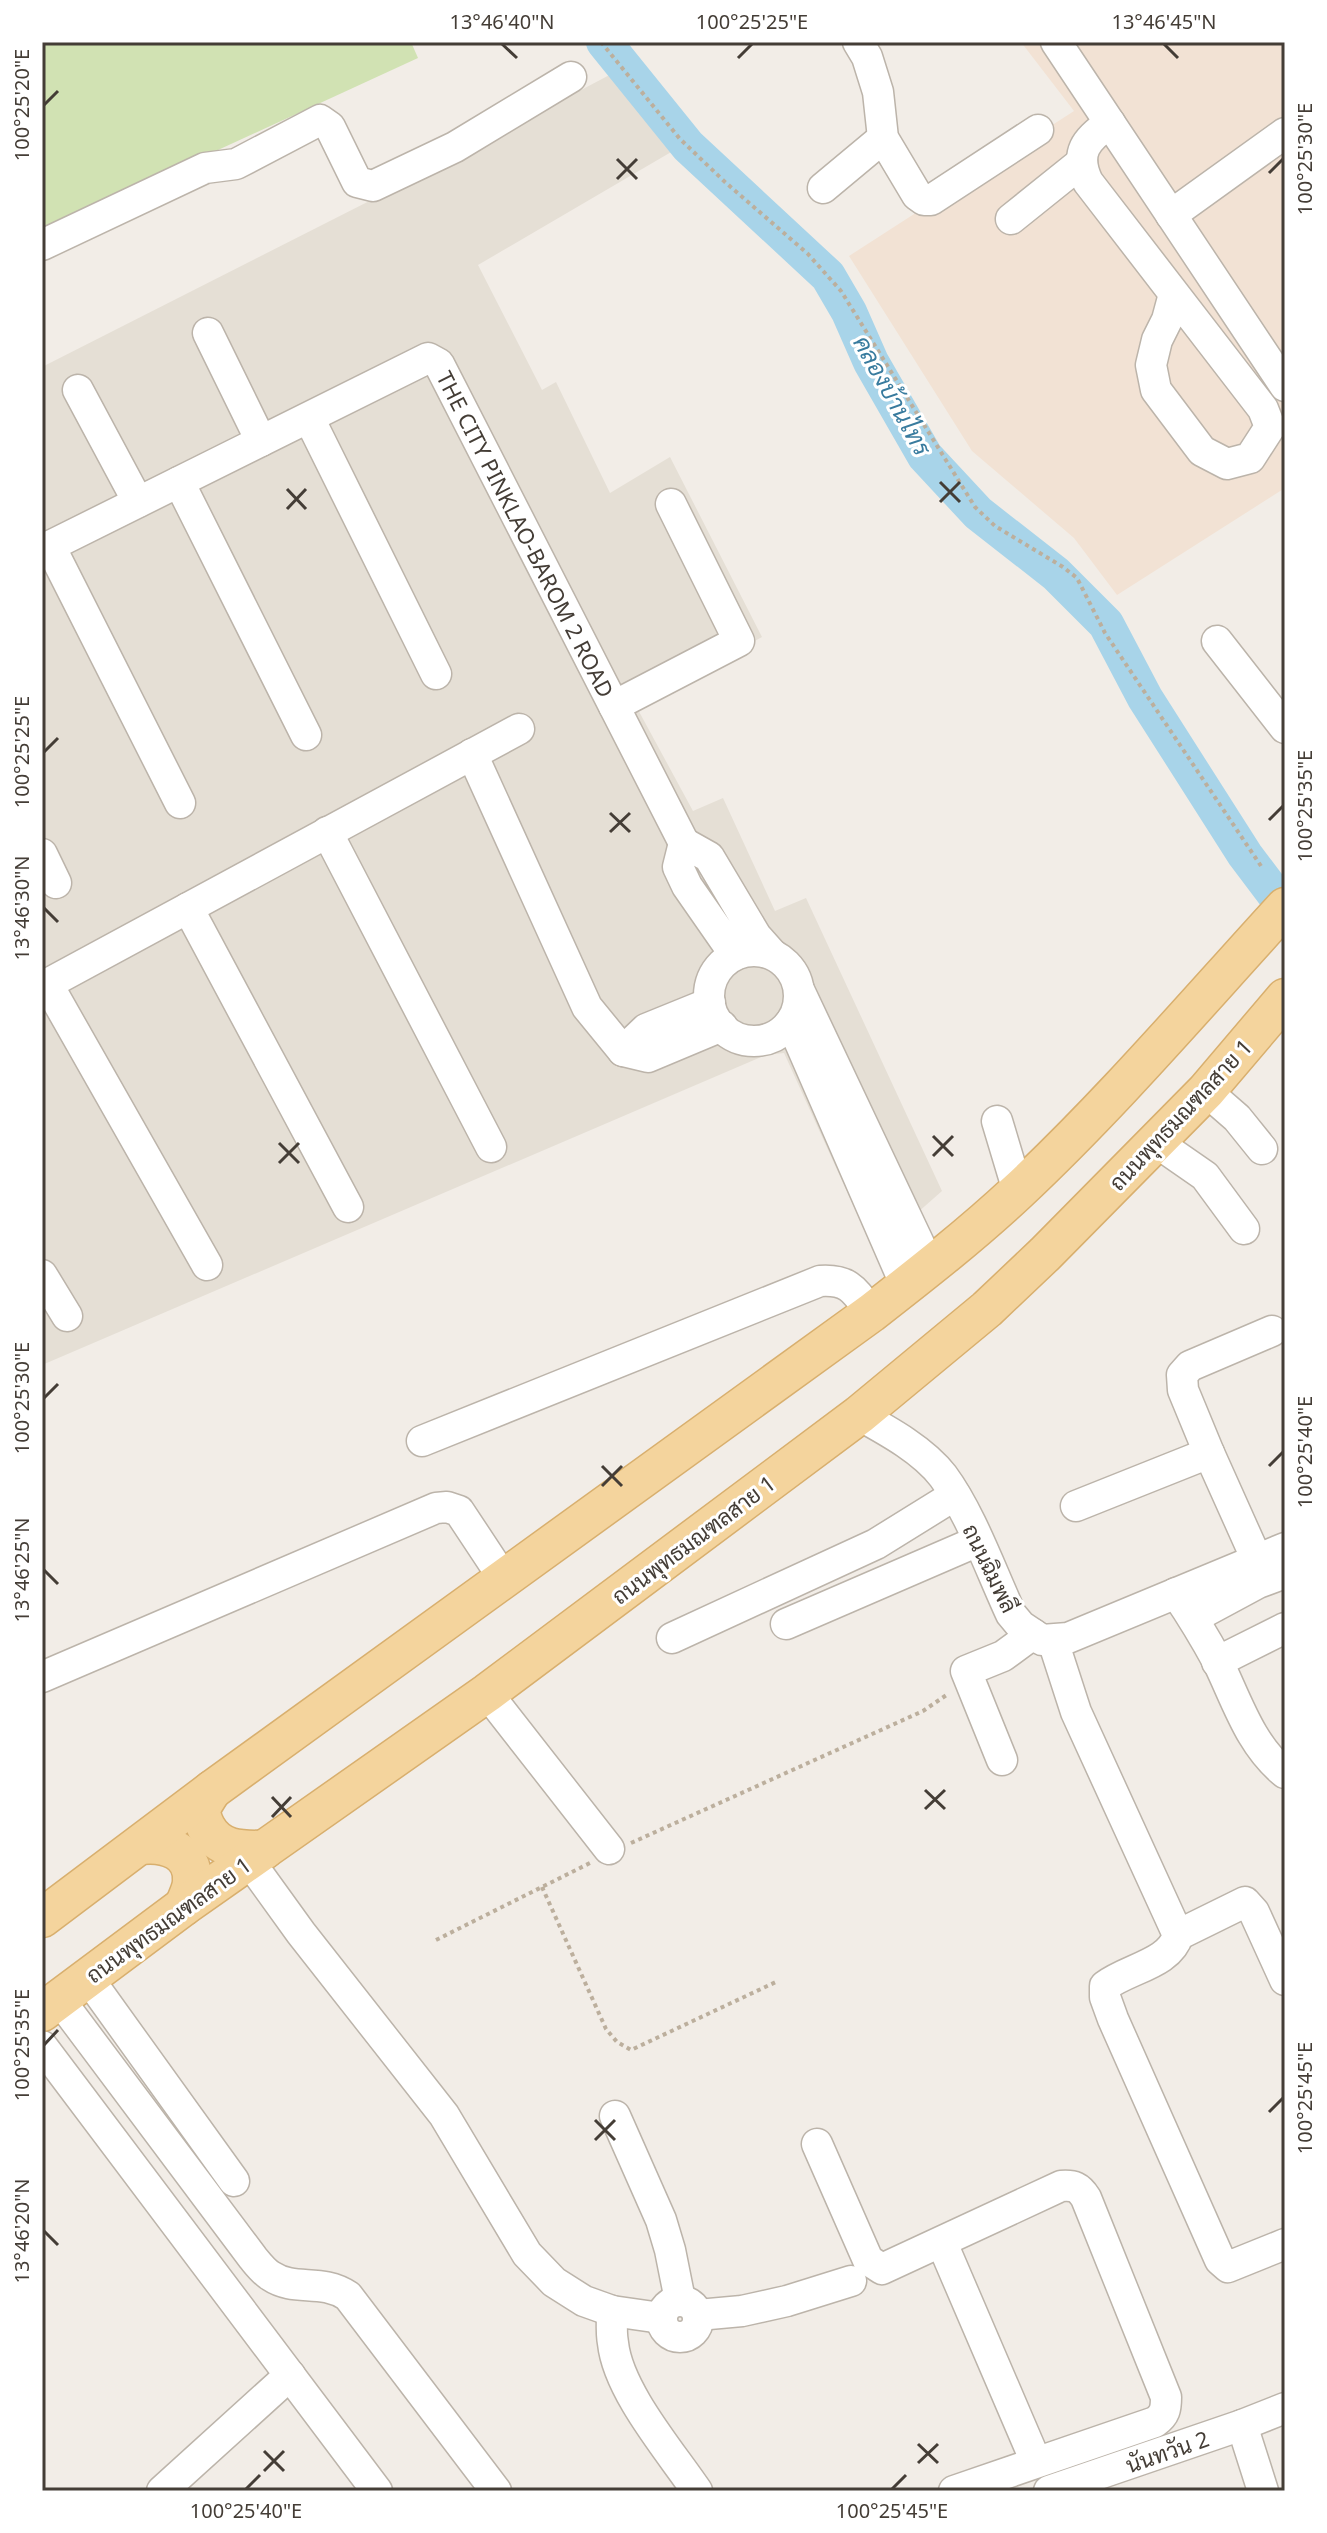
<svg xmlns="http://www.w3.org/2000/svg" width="1327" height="2533" font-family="'Noto Sans',Sarabun,sans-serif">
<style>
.residential{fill:#e5dfd5}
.commercial{fill:#f2e2d4}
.green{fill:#d1e2b3}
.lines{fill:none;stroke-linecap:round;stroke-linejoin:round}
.river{stroke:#a8d4e9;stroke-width:36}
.minor-casing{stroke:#bcb4aa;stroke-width:33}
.major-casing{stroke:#d8af6e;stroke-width:41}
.path{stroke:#bcaf9d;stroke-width:4;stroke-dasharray:4 4;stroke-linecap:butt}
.minor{stroke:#fff;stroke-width:30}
.major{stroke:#f4d49d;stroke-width:38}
.ticks{fill:none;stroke:#443d36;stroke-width:3}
.labels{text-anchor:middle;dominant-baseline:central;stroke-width:6;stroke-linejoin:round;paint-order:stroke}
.street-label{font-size:22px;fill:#443d36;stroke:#fff}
.water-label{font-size:24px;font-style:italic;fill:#387b9e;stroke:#fff}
.neatline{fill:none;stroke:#443d36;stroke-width:3}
.ticks-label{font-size:20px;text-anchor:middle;fill:#443d36}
</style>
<rect width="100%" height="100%" fill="#f2ede7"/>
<polygon class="residential" points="619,70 678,148 478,265 542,390 556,382 610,493 670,457 762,637 636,706 693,811 723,798 775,911 806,898 942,1191 874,1251 784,1053 766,1055 42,1365 42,367 395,188"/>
<polygon class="commercial" points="1021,42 1285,42 1285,488 1117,595 1074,538 972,451 849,256 1074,111"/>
<polygon class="green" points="42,42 411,42 418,58 42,231"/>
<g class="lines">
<polyline class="river" points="604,42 688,146 828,276 849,312 871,362 925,456 978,513 1056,574 1106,624 1145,698 1245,855 1285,908"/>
<defs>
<g id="minor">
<polyline points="858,42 867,57 878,92 883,138 917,195 924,200 931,200 1038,130"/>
<polyline points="1056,42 1285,386"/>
<path d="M1110,123C1086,139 1074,153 1088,182L1263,409L1270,427L1250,458L1227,464L1202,451L1156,390L1151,365L1157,340L1167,320L1174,294"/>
<polyline points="823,188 883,138"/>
<polyline points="1171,215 1285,133"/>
<polyline points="1011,219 1082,162"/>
<polyline points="42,245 205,168 236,164 320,120 330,127 357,182 373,186 455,147 571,77"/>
<polyline points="208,333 261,441"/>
<polyline points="78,390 138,502"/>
<polyline points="309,418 436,674"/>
<polyline points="179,482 306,735"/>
<polyline points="50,546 180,803"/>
<polyline points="42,550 428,358 439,364 684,843"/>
<polyline points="1217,641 1285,728"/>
<polyline points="614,706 739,641 671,504"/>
<polyline points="472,754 587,1007 623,1051"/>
<polyline points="327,832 491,1147"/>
<polyline points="42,854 56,883"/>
<polyline points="188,908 348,1207"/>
<circle cx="754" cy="996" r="45"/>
<polyline points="735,955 687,886 678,867 684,843 709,857 756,936 772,954"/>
<polyline points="48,985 207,1265"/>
<polyline points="42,987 519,729"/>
<polyline points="799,990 930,1267"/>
<polyline points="710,1003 646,1029 623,1051 648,1057 722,1026"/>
<polyline points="791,1022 906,1286"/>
<polyline points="1206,1091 1237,1118 1262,1149"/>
<polyline points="997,1121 1018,1191"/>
<polyline points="1156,1142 1205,1176 1244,1229"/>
<polyline points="42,1275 67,1316"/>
<path d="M859,1415C888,1431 923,1450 943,1476C971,1514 991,1571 1011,1614L1021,1626L1042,1640L1068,1638L1285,1548"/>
<path d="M422,1441L820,1281C850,1279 855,1291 871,1313"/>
<polyline points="1076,1506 1209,1453"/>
<polyline points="1257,1560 1209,1453 1183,1390 1182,1375 1190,1366 1272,1331"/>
<path d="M1176,1593C1191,1615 1205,1638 1218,1662C1237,1701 1250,1745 1285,1773"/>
<polyline points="1193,1618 1258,1583 1285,1573"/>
<polyline points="786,1624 978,1541"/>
<polyline points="672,1638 876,1544 955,1495"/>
<path d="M1053,1641L1076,1712L1178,1935C1170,1964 1129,1968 1105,1986V1997L1113,2019L1220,2260L1228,2267L1285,2244"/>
<polyline points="1217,1662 1285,1628"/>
<polyline points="42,1677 436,1508 447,1507 459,1511 504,1579"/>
<polyline points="487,1693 609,1849"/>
<polyline points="1002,1760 966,1671 1003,1656 1033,1634"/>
<polyline points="249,1861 301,1933 444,2115 527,2254 554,2282 584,2301 612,2311 661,2318"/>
<polyline points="1178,1935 1245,1902 1254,1912 1285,1980"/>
<polyline points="88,1978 234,2181"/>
<path d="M59,1999L253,2258C258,2264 264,2272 271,2276C295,2292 321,2278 348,2296L496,2491"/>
<polyline points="42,2046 377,2491"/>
<polyline points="615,2116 661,2220 670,2250 680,2300"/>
<path d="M817,2144L868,2260L882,2269L1061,2186C1074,2185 1079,2187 1086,2198L1166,2397C1166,2409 1165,2415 1155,2422L954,2491"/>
<polyline points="942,2243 1036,2462"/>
<circle cx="680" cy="2319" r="18"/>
<path d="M612,2311C612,2322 611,2333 613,2343C618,2391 670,2451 697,2491"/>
<polyline points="698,2315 742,2311 787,2301 851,2281"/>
<polyline points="1242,2425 1263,2491"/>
<polyline points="162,2491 290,2375"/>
<polyline points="1049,2491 1242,2425 1285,2408"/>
</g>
<g id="major">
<path d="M212,1790C209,1795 204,1802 202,1807C200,1814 203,1821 206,1827C219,1850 239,1850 264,1850"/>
<path d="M141,1845C165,1842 194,1851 192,1881C192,1889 187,1898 184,1906"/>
<path d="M42,1918L212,1790L871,1313C921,1274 971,1235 1017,1192C1112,1103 1197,1003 1285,907"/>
<polyline points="42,2012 184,1906 487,1693 859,1415 987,1309 1045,1254 1206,1091 1285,998"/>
</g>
</defs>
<use href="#minor" class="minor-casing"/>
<use href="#major" class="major-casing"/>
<g class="path">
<polyline points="601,42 680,139 725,182 808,254 841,291 975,507 995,526 1063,567 1077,578 1105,633 1261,866"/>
<polyline points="631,1843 923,1711 948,1694"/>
<polyline points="542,1887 606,2029 617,2042 631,2050 778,1981"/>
<polyline points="436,1940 590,1863"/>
</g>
<use href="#minor" class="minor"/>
<use href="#major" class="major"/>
</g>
<path class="ticks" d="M502,44L517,58M1164,44L1178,58M738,58L752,44M44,105L58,91M617,159L637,179M1269,173L1283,159M617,179L637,159M940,482L960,502M287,489L306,509M940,502L960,482M287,509L306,489M44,752L58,738M610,813L630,832M1269,820L1283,806M610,832L630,813M44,908L58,922M933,1136L953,1156M279,1143L299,1163M933,1156L953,1136M279,1163L299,1143M44,1398L58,1384M602,1466L622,1486M1269,1466L1283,1452M602,1486L622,1466M44,1570L58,1584M925,1790L945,1809M272,1797L291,1817M925,1809L945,1790M272,1817L291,1797M44,2045L58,2030M1269,2112L1283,2098M595,2120L615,2140M595,2140L615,2120M44,2231L58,2245M918,2444L938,2463M264,2451L284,2471M918,2463L938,2444M264,2471L284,2451M246,2489L260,2475M892,2489L906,2475"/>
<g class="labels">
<g class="street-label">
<text transform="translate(526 534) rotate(63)">THE CITY PINKLAO-BAROM 2 ROAD</text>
<text transform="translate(1180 1114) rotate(-47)">ถนนพุทธมณฑลสาย 1</text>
<text transform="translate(693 1539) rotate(-37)">ถนนพุทธมณฑลสาย 1</text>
<text transform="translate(991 1568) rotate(64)">ถนนฉิมพลี</text>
<text transform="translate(168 1919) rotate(-36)">ถนนพุทธมณฑลสาย 1</text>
<text transform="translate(1167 2451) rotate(-19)">นันทวัน 2</text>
</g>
<g class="water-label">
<text transform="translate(893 395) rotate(61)">คลองบ้านไทร</text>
</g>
</g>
<rect width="1327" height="2533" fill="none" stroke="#ffffff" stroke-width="88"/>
<rect x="44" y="44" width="1239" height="2445" class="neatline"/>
<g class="ticks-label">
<text x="502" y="29">13°46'40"N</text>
<text x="752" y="29">100°25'25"E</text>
<text x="1164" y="29">13°46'45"N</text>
<text transform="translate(22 105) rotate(-90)" y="7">100°25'20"E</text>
<text transform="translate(1305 159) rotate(-90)" y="7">100°25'30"E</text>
<text transform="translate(22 752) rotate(-90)" y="7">100°25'25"E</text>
<text transform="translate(1305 806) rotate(-90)" y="7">100°25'35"E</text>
<text transform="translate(22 908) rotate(-90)" y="7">13°46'30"N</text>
<text transform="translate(22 1398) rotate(-90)" y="7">100°25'30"E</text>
<text transform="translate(1305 1452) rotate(-90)" y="7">100°25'40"E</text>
<text transform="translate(22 1570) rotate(-90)" y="7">13°46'25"N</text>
<text transform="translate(22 2045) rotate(-90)" y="7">100°25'35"E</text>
<text transform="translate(1305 2098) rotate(-90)" y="7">100°25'45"E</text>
<text transform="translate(22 2231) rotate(-90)" y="7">13°46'20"N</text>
<text x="246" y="2518">100°25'40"E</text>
<text x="892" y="2518">100°25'45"E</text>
</g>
</svg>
